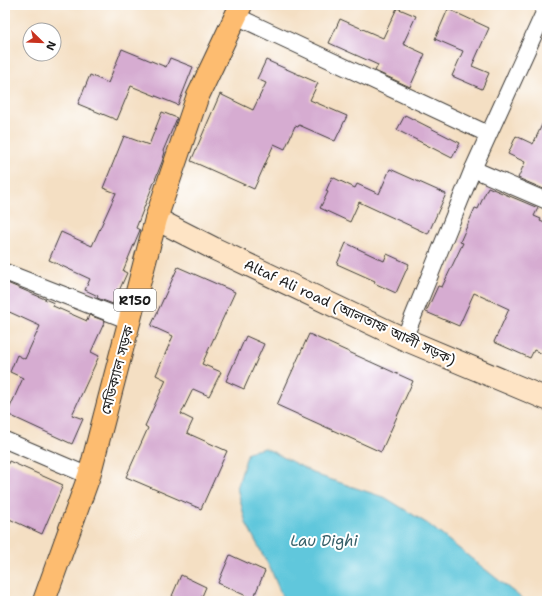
<svg xmlns="http://www.w3.org/2000/svg" width="552" height="606" font-family="'Shantell Sans','Noto Sans Bengali',sans-serif">
<style>
.water{fill:#60c7dc;stroke:#3e727c}
.building{fill:#d6acd1}
.lines{fill:none;stroke-linecap:round;stroke-linejoin:round}
.street-casing{stroke:#3c3935;stroke-width:18}
.secondary-casing{stroke:#3c3935;stroke-width:24}
.primary-casing{stroke:#3c3935;stroke-width:24}
.street{stroke:#fff;stroke-width:16}
.secondary{stroke:#fee4c5;stroke-width:22}
.primary{stroke:#fdbc6f;stroke-width:22}
.labels{text-anchor:middle;dominant-baseline:central;stroke-width:4;stroke-linejoin:round;paint-order:stroke}
.shield{fill:#fff;stroke:#606060;stroke-width:1}
.shield-label{font-size:13px;font-weight:bold;fill:#1c1c1c}
.street-label{font-size:14px;fill:#1c1c1c;stroke:#fff}
.water-label{font-size:15px;font-style:italic;fill:#376069;stroke:#fff}
</style>
<rect width="100%" height="100%" fill="#fff"/>
<filter id="ink" filterUnits="userSpaceOnUse"><feTurbulence type="fractalNoise" baseFrequency=".025" numOctaves="2"/><feDisplacementMap in="SourceGraphic" scale="8" xChannelSelector="R" yChannelSelector="G"/><feConvolveMatrix kernelMatrix="1 2 1 2 8 2 1 2 1" color-interpolation-filters="sRGB"/></filter>
<filter id="wash" filterUnits="userSpaceOnUse"><feTurbulence type="fractalNoise" baseFrequency=".012" numOctaves="4" result="noise"/><feDisplacementMap in="SourceGraphic" scale="16" xChannelSelector="R" yChannelSelector="G"/><feGaussianBlur stdDeviation="0.9" result="paint"/><feColorMatrix in="noise" values="0 0 0 0 0 0 0 0 0 0 0 0 0 0 0 0 0 1.4 0 .05"/><feComposite in="paint" operator="in"/></filter>
<g filter="url(#wash)">
<rect width="100%" height="100%" fill="#f4dfc3"/>
<polygon class="water" points="265,448 320,476 386,498 428,524 525,601 284,601 271,570 246,523 237,488 248,452"/>
<g id="blocks">
<g class="building">
<polygon points="397,8 416,16 403,44 425,54 410,87 375,71 378,65 329,43 340,19 383,38"/>
<polygon points="448,9 489,28 472,66 489,73 482,89 452,76 463,51 435,39"/>
<polygon points="122,49 166,67 170,58 193,67 178,105 131,86 117,120 78,104 90,75 108,83"/>
<polygon points="266,60 318,83 310,100 347,116 335,141 299,125 298,127 295,126 285,149 274,144 254,189 191,161 220,94 253,110 266,83 257,79"/>
<polygon points="162,112 177,118 163,151 165,152 162,162 136,228 140,230 123,271 127,273 113,304 97,298 98,296 85,290 90,279 49,260 61,232 92,246 116,193 103,188 124,136 149,145"/>
<polygon points="547,114 547,188 546,190 518,178 525,162 508,154 516,136 533,144"/>
<polygon points="405,115 460,143 452,158 397,130"/>
<polygon points="390,169 446,194 428,234 359,202 350,222 320,208 328,192 326,191 332,177 355,188 357,184 379,194"/>
<polygon points="488,187 538,208 534,216 541,219 540,221 547,224 547,356 534,350 530,358 494,342 509,309 474,293 459,326 426,312 438,286 442,287 463,243 460,242 475,208 478,209"/>
<polygon points="346,243 384,261 387,254 409,264 396,293 374,283 375,281 337,264"/>
<polygon points="178,267 235,292 202,364 221,372 209,396 193,389 181,414 193,420 187,433 227,451 201,509 126,477 148,428 145,426 166,380 156,375 173,336 151,326"/>
<polygon points="5,282 54,303 53,306 87,321 89,315 105,321 91,352 99,356 72,415 83,419 72,444 7,414 23,378 10,372 17,355 25,359 40,326 5,310"/>
<polygon points="309,334 413,381 381,452 277,405"/>
<polygon points="246,336 264,344 244,389 226,381"/>
<polygon points="9,461 63,485 42,534 5,517 5,471"/>
<polygon points="230,555 265,571 253,599 218,583"/>
<polygon points="181,575 206,587 200,601 182,601 172,596"/>
</g>
</g>
</g>
<g filter="url(#ink)">
<use href="#blocks" fill-opacity="0" stroke="#3c3935" stroke-width="1"/>
<g class="lines">
<defs>
<g id="street">
<polyline points="236,16 488,134"/>
<polyline points="473,169 547,201"/>
<polyline points="5,272 130,321"/>
<polyline points="404,339 473,169 547,6"/>
<polyline points="5,440 89,476"/>
</g>
<polyline id="secondary" points="156,219 215,249 404,339 547,399"/>
<polyline id="primary" points="44,601 89,476 156,219 197,98 241,5"/>
</defs>
<use href="#street" class="street-casing"/>
<use href="#secondary" class="secondary-casing"/>
<use href="#primary" class="primary-casing"/>
<use href="#street" class="street"/>
<use href="#secondary" class="secondary"/>
<use href="#primary" class="primary"/>
</g>
</g>
<g class="labels">
<rect class="shield" x="114" y="289" width="42" height="22" rx="3"/>
<g class="shield-label">
<text x="135" y="300">R150</text>
</g>
<g class="street-label">
<text transform="translate(350 312) rotate(25)">Altaf Ali road (আলতাফ আলী সড়ক)</text>
<text transform="translate(117 370) rotate(-75)">মেডিক্যাল সড়ক</text>
</g>
<g class="water-label">
<text x="324" y="541">Lau Dighi</text>
</g>
</g>
<rect width="552" height="606" fill="none" stroke="#fff" stroke-width="20"/>
<g transform="translate(42 42) rotate(113)"><circle r="19" fill="#ffffff" stroke="#a4a4a4"/>
<path d="M0-3L7 15L0 10L-7 15Z" fill="#c8321e"/>
<text y="-6" font-size="11" font-weight="bold" text-anchor="middle" fill="#1c1c1c">N</text>
</g>
</svg>
